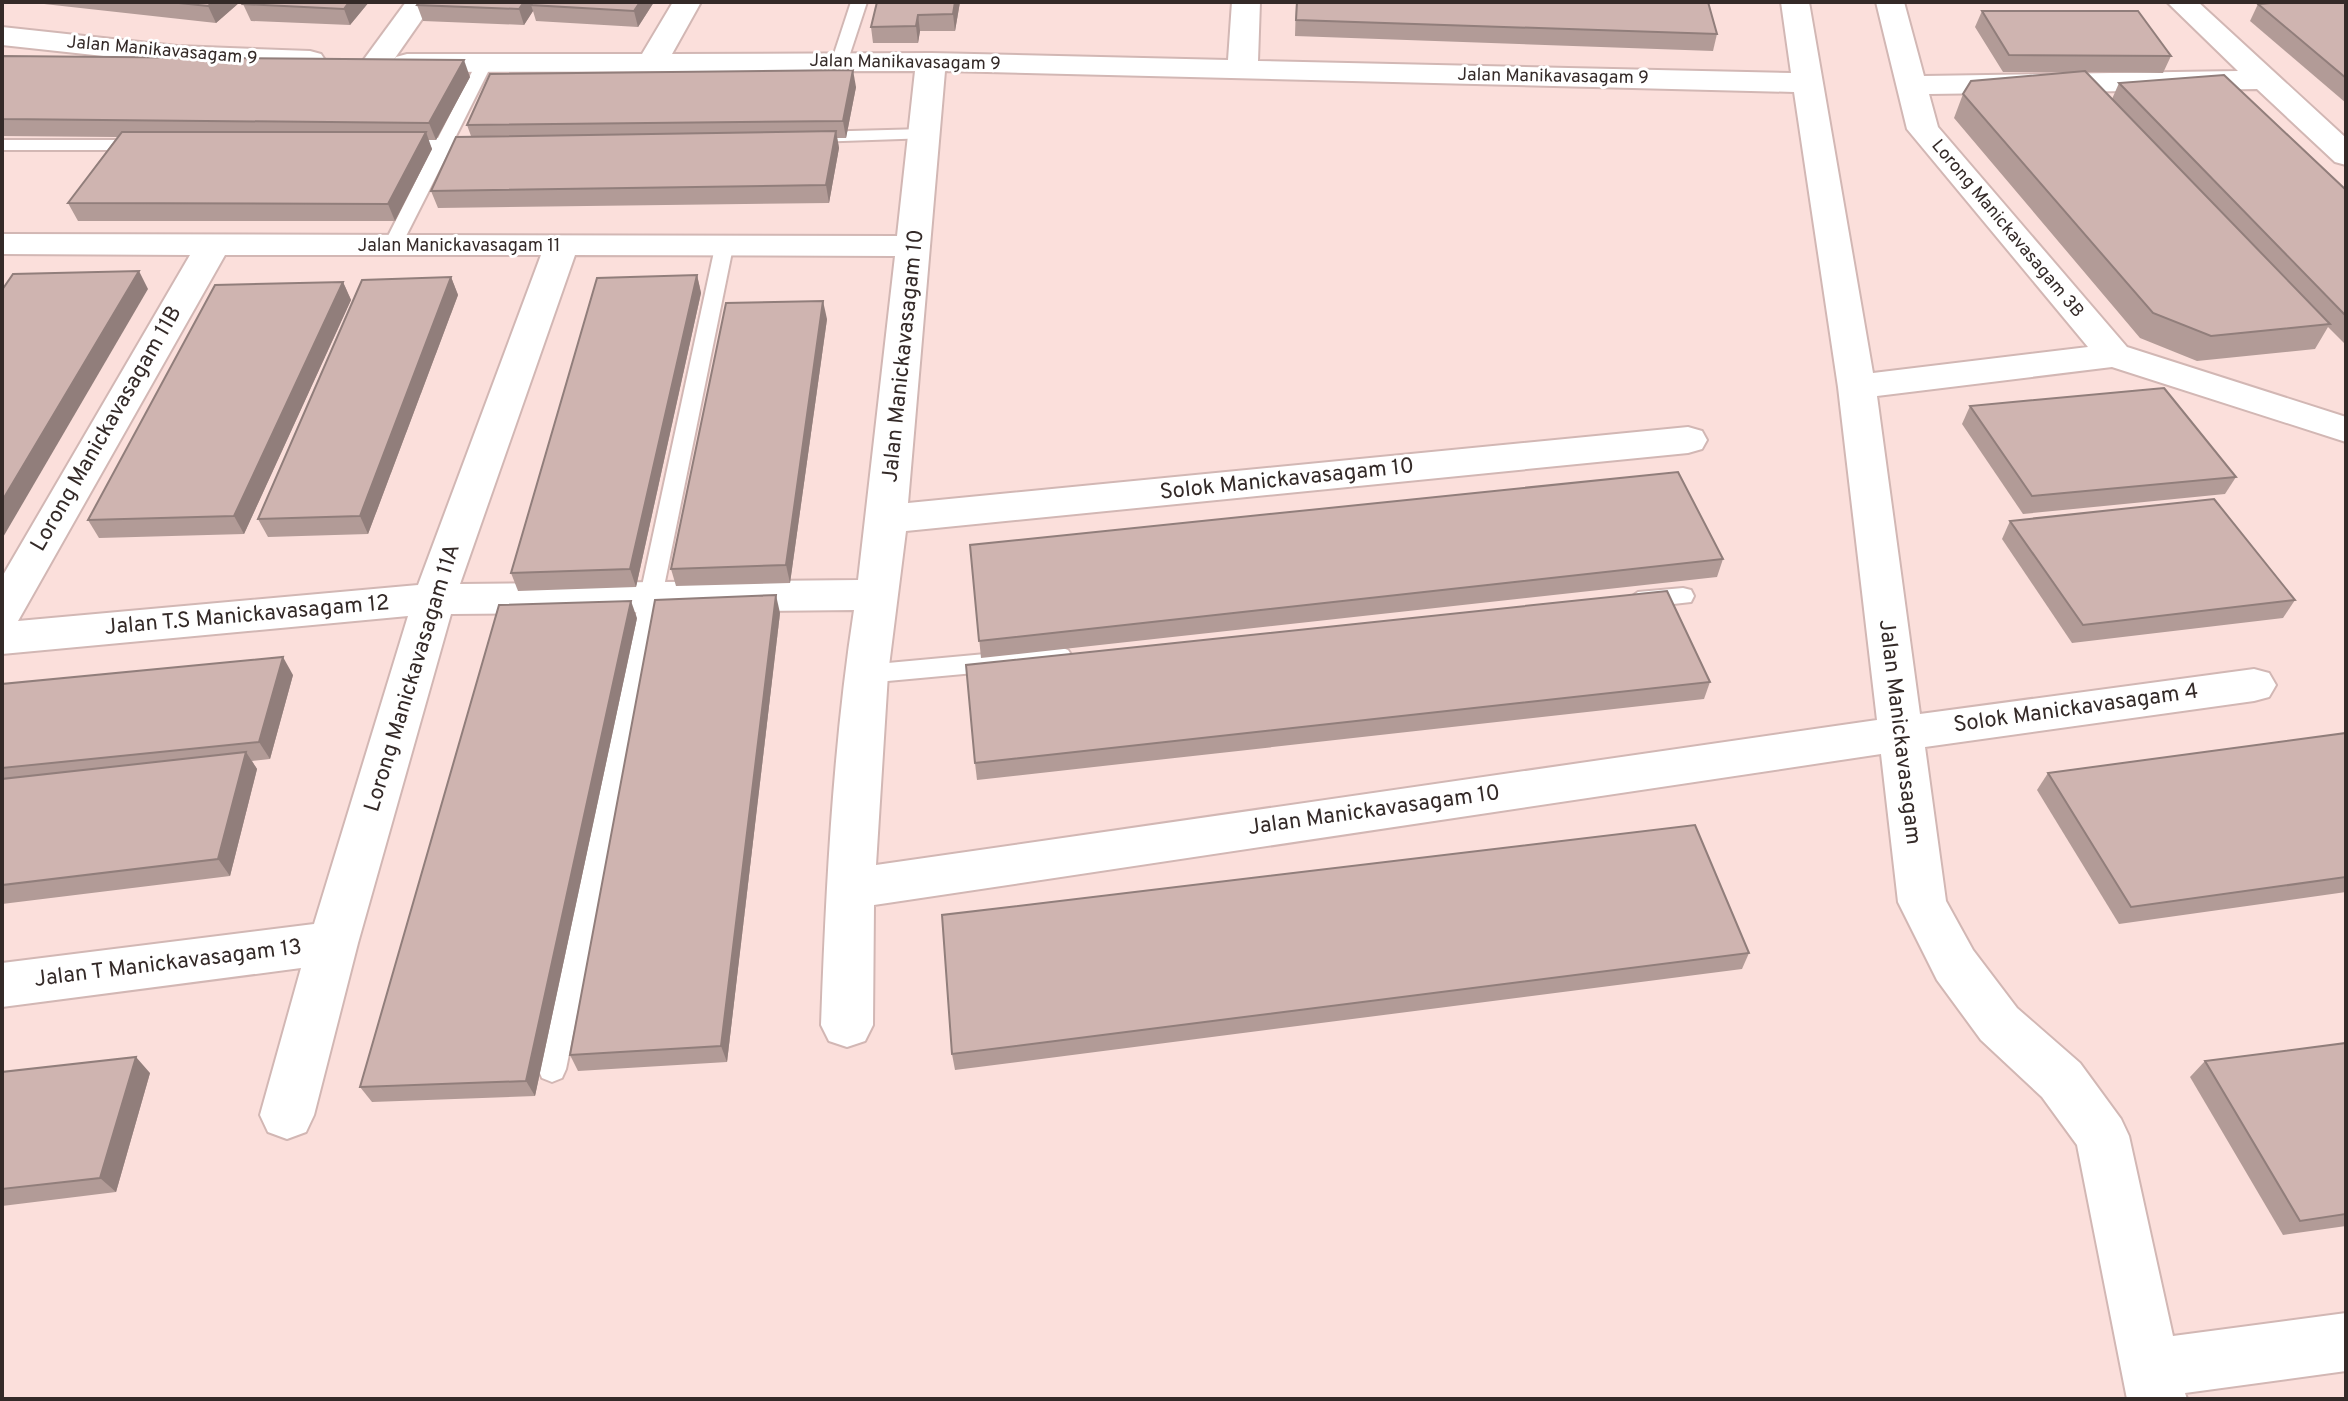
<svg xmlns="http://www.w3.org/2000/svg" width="2348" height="1401" font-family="Overpass,sans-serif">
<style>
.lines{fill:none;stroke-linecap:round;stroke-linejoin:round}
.lane-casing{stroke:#d2b7b4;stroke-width:4}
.street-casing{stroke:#d2b7b4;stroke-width:4}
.lane{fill:#fff;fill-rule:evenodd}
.street{fill:#fff;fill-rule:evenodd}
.wall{fill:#b29b97}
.shaded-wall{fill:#917e7b}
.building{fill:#cfb4b0;stroke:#917e7b;stroke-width:2}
.labels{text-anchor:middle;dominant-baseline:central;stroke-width:6;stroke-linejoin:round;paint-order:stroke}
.far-street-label{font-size:18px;fill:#342a28;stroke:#fff}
.street-label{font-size:22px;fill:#342a28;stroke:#fff}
</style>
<rect width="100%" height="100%" fill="#fbdfdb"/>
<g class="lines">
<defs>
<g id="lane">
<polygon points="851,2 867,2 847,63 839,68 831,63"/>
<polygon points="484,59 492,64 455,138 486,138 495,143 486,148 450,149 401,246 392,252 385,250 383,246 432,149 398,149 389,144 398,139 438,138 476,64"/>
<polygon points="924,129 933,134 930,138 814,142 805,137 814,132"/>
<polygon points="2,140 142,140 151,145 142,150 2,150"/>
<polygon points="724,241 733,247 566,1069 562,1078 552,1082 542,1078 538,1069 715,247"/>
<polygon points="1683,588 1691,590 1694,596 1691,602 1638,608 1627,600 1638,592"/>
<polygon points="1060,647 1068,650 1072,656 1068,662 1060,665 866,683 858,680 854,674 858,668 866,665"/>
</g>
<g id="street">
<polygon points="406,2 434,2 388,68 366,68 362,62"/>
<path d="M673,2H701L672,54L931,53L1228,60L1232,2H1260L1258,61L1791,73L1781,2H1809L1873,373L2088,347L1907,129L1876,2H1904L1924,76L2238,71L2167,2H2198L2346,138V165L2335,162L2257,89L1929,94L1938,127L2127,347L2346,417V442L2112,367L1877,396L1920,714L2254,669L2269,673L2276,685L2269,697L2254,701L1925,747L1946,901L1973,950L2017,1008L2080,1063L2121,1119L2129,1136L2173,1336L2346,1313V1371L2185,1393L2187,1399H2127L2077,1145L2042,1097L1981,1040L1937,980L1898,902L1881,754L874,905L873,1025L865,1041L847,1047L829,1041L821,1025C826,886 833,747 854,610L451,614L358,943L314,1115L306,1132L287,1139L268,1132L260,1115L301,968L2,1007V963L314,924L408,616L2,654V577L190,255L2,254V234L897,236L915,71L407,72L396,69L392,63L396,57L407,54H642ZM945,71L1794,92L1838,387L1877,720L876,865L888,674L906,531L1688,453L1702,449L1707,440L1702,431L1688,427L908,503ZM225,255H541L418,585L18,621ZM575,255L895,256L858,580L460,584Z"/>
<polygon points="2,27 177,46 310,51 321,54 325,60 321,66 310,69 177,64 2,45"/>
</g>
</defs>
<use href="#lane" class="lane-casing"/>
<use href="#street" class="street-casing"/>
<use href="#lane" class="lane"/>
<use href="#street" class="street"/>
</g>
<g class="wall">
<polygon points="26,2 240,2 216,23"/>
<polygon points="245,2 369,2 350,25 251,21 243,4"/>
<polygon points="654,2 638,27 536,21 533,11 524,25 423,21 417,5"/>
<polygon points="960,2 955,31 920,31 918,43 873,43 871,27"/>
<polygon points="1296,2 1717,34 1713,51 1295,36"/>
<polygon points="2346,2 2346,103 2250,21 2258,4"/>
<polygon points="1982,11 2171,56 2163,73 2086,72 2112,99 2119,83 2346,190 2346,345 2328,327 2315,349 2197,361 2140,338 1954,118 1963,94 2072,72 2003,72 1975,27"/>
<polygon points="2,56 470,77 436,140 428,140 432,149 395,221 78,221 68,203 117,137 2,136"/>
<polygon points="856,87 846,138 837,138 839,148 829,203 438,208 431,191 471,136 467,125"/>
<polygon points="697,275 701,293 636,587 518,591 511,573"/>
<polygon points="451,277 458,295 368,534 268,537 258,519"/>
<polygon points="343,282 351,300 244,534 99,538 88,520"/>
<polygon points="827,319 790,583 676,586 671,569"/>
<polygon points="1970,406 2236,477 2225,494 2023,514 1962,424"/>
<polygon points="2010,521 2295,600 2283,618 2072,643 2002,539"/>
<polygon points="970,545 1723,559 1717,577 981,658"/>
<polygon points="780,613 727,1062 578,1071 570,1055"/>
<polygon points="637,618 535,1096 372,1102 360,1087"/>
<polygon points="293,675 270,759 252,761 257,769 230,876 2,904 2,684"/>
<polygon points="1710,682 1704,699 977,780 975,763"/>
<polygon points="2346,733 2346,892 2119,924 2037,790 2048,773"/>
<polygon points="1749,953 1742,969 955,1070 952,1054"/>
<polygon points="2346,1043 2346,1226 2283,1235 2190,1077 2205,1061"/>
<polygon points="2,1072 150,1073 116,1192 2,1206"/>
</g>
<g class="shaded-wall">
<polygon points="213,2 240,2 216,23 208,6"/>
<polygon points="349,2 369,2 350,25 344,9"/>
<polygon points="524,2 539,2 531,5 533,11 524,25 519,9"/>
<polygon points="640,2 654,2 638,27 634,11"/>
<polygon points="955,2 960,2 955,31 953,14"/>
<polygon points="918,15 920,31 918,43 916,26"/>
<polygon points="464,60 470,77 436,140 429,123"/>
<polygon points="853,70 856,87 846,138 843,121"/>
<polygon points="836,131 839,148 829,203 826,185"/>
<polygon points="426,132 432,149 395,221 388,204"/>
<polygon points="139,271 148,289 2,539 2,501"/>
<polygon points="697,275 701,293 636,587 630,569"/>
<polygon points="451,277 458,295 368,534 360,516"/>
<polygon points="343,282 351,300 244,534 234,516"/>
<polygon points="823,301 827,319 790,583 786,565"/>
<polygon points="776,595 780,613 727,1062 721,1046"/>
<polygon points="631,601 637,618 535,1096 526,1081"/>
<polygon points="283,657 293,675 270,759 259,742"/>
<polygon points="246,752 257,769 230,876 218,859"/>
<polygon points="136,1057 150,1073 116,1192 100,1178"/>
</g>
<g class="building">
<polygon points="169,2 213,2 208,6"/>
<polygon points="245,2 349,2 344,9 243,4"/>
<polygon points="419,2 524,2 519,9 417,5"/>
<polygon points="533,2 640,2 634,11 531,5"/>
<polygon points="877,2 955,2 953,14 918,15 916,26 871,27"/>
<polygon points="1297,2 1708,2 1717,34 1296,20"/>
<polygon points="2283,2 2346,2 2346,78 2258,4"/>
<polygon points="1982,11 2138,11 2171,56 2009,55"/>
<polygon points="2,56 464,60 429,123 2,119"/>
<polygon points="853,70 843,121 467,125 490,74"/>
<polygon points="2085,71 2330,324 2211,336 2153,313 1963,94 1971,81"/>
<polygon points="2224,75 2346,190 2346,316 2119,83"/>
<polygon points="836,131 826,185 431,191 456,137"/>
<polygon points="122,132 426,132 388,204 68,203"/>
<polygon points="139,271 2,501 2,290 13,274"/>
<polygon points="697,275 630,569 511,573 597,278"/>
<polygon points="451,277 360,516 258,519 362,280"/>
<polygon points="343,282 234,516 88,520 215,285"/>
<polygon points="823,301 786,565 671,569 726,303"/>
<polygon points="2164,388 2236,477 2032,496 1970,406"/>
<polygon points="1678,472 1723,559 979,641 970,545"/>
<polygon points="2214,499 2295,600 2083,625 2010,521"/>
<polygon points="1667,591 1710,682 975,763 966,665"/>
<polygon points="776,595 721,1046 570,1055 655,600"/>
<polygon points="631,601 526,1081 360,1087 499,605"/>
<polygon points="283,657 259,742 2,768 2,684"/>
<polygon points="2346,733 2346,877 2131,907 2048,773"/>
<polygon points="246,752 218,859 2,885 2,779"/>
<polygon points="1695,825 1749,953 952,1054 942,915"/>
<polygon points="2346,1043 2346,1214 2300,1221 2205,1061"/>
<polygon points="136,1057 100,1178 2,1189 2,1072"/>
</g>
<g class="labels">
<g class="far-street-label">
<text transform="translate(162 51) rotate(5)">Jalan Manikavasagam 9</text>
<text transform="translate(905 63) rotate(1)">Jalan Manikavasagam 9</text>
<text transform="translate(1553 77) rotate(1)">Jalan Manikavasagam 9</text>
<text transform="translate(2007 229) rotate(50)">Lorong Manickavasagam 3B</text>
<text x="459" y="246">Jalan Manickavasagam 11</text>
</g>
<g class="street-label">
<text transform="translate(904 356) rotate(-84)">Jalan Manickavasagam 10</text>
<text transform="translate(107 429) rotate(-60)">Lorong Manickavasagam 11B</text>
<text transform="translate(1287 480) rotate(-6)">Solok Manickavasagam 10</text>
<text transform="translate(247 616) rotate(-5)">Jalan T.S Manickavasagam 12</text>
<text transform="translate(413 678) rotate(-73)">Lorong Manickavasagam 11A</text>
<text transform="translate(2076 709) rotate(-8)">Solok Manickavasagam 4</text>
<text transform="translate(1899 732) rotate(83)">Jalan Manickavasagam</text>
<text transform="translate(1374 811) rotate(-8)">Jalan Manickavasagam 10</text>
<text transform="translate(168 964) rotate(-7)">Jalan T Manickavasagam 13</text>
</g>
</g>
<rect width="2348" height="1401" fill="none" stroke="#342a28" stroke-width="8"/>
</svg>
